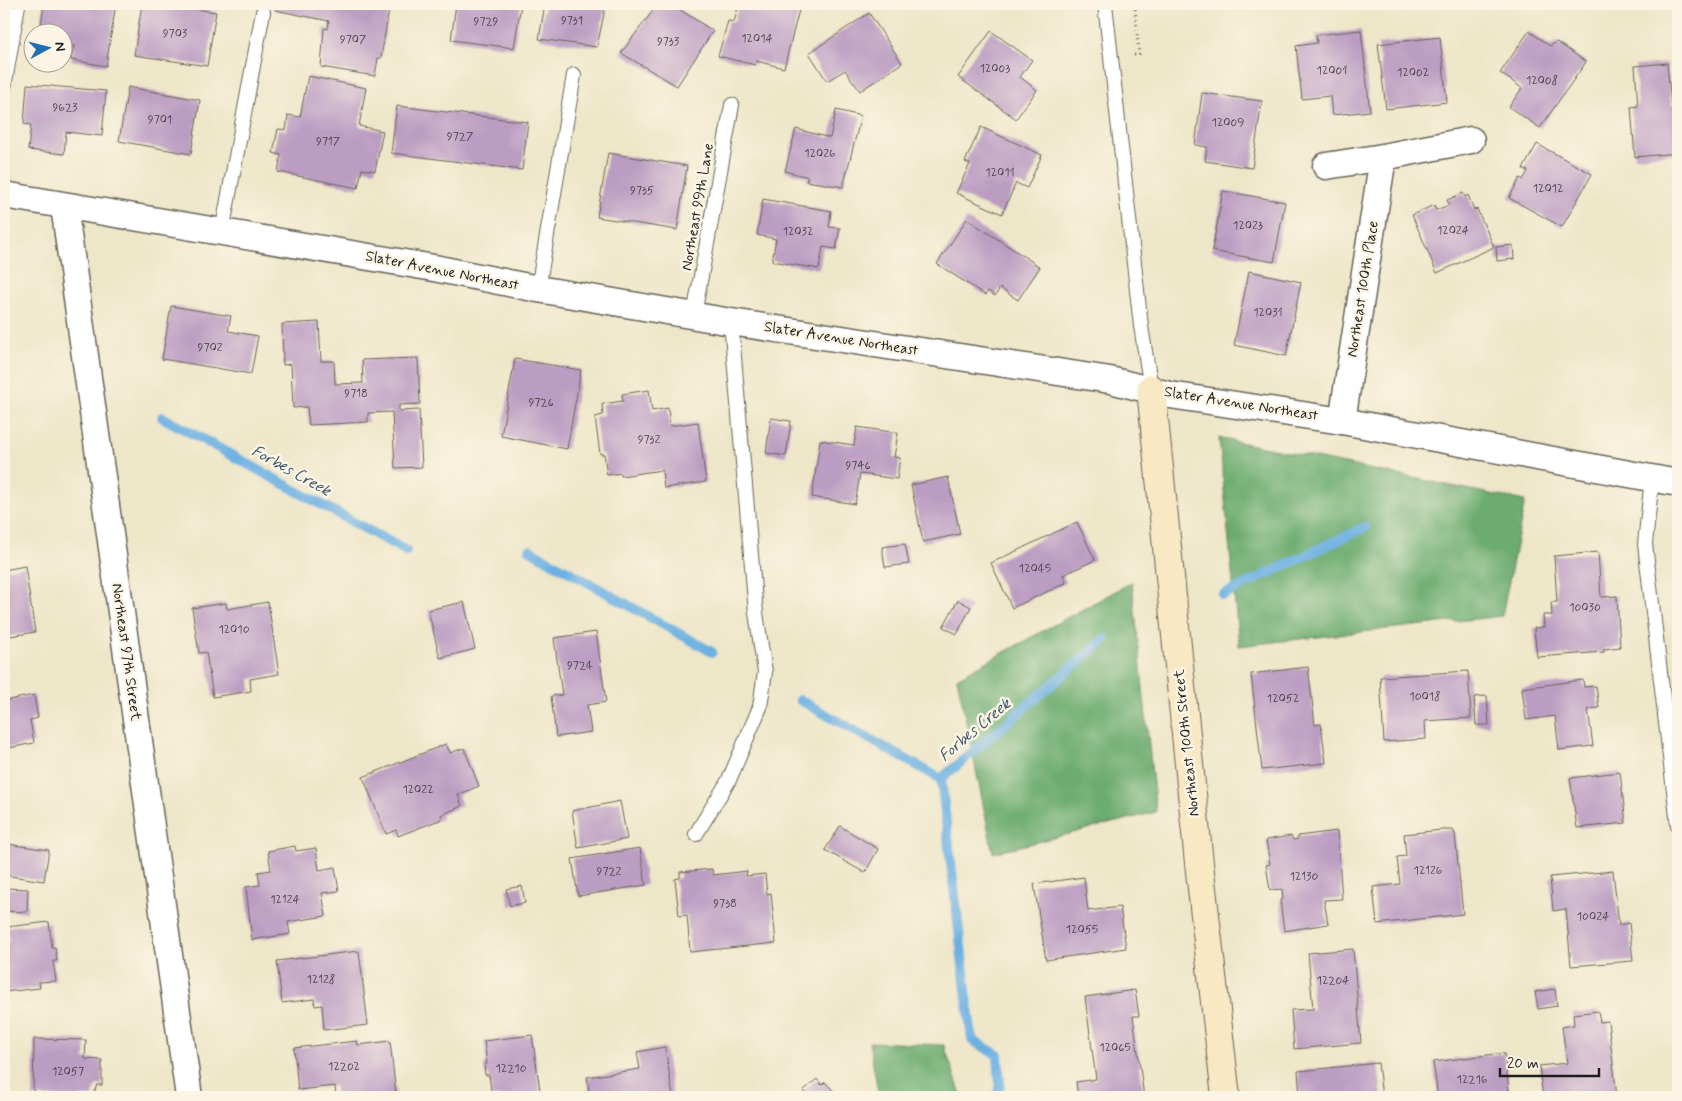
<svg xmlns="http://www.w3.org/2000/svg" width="1682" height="1101" font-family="Mynerve,sans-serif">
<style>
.forest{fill:#6cac6f;stroke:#446446}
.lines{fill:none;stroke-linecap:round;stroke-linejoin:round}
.stream{stroke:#6cb0e2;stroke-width:10}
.building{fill:#bb9cc2}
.lane-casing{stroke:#666358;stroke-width:16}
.street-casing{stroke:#666358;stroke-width:29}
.secondary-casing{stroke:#666358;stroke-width:30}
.path{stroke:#666358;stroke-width:3;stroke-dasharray:1 4;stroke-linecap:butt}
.lane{stroke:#fff;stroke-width:14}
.street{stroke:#fff;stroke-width:26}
.secondary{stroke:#f8e8c3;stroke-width:28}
.labels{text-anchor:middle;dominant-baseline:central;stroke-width:5;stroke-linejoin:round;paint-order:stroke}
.number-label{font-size:12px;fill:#443c46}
.street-label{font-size:15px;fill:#1c1c1c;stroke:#fcf5e5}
.water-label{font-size:16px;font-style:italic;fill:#3c576b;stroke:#fcf5e5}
</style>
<rect width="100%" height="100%" fill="#fcf5e5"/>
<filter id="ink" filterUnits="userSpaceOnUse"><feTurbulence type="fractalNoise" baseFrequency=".02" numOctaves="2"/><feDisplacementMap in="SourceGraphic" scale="10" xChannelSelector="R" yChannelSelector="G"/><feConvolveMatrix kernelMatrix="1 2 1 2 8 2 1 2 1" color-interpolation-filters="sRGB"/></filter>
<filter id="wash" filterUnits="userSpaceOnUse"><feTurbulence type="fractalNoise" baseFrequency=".0096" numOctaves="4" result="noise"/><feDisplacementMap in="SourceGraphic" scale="20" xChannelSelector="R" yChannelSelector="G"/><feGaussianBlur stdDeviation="1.12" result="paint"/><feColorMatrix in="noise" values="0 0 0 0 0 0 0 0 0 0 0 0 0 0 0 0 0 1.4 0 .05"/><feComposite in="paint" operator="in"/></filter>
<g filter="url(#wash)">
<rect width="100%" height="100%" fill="#eee6c8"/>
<g class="forest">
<polygon points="1219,438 1525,501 1502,616 1239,646"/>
<polygon points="1132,582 1156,812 993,853 957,678"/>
<polygon points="869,1042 944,1045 962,1097 879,1097"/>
</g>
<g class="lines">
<g class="stream">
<polyline points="162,417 406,551"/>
<polyline points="530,550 712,652"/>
<polyline points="1223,595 1365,527"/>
<polyline points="800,700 941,779 1105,639"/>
<polyline points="941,779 972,1040 998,1055 1000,1085 997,1097"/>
</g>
</g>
<g id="blocks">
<g class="building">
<polygon points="44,4 116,4 106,66 71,60 74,46 62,44 62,32 40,32"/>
<polygon points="142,4 161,4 216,12 207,66 134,55"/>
<polygon points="276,4 390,4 381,58 378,58 375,76 321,67 324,28 328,29 329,21 275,10"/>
<polygon points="456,4 521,4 514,48 451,40"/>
<polygon points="545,4 606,4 597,47 539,39"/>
<polygon points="658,4 671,4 713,31 677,86 621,53"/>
<polygon points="739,4 793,4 800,6 784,68 756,61 755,65 718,56 728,21 734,22"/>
<polygon points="869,13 902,63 860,91 845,70 827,81 809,53"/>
<polygon points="1361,30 1370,111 1332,115 1330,96 1302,99 1296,46 1317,43 1316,35"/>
<polygon points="991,31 1032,60 1020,77 1037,90 1016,119 958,77"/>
<polygon points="1529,31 1550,46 1557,42 1586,62 1540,128 1509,107 1522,88 1500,73"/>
<polygon points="1440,37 1447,102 1386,109 1378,44"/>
<polygon points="1667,63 1671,105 1678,105 1678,153 1635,157 1631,107 1638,106 1635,66"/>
<polygon points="308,76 366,88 359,126 383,131 375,171 362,169 358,188 278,172 281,155 273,153 278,129 286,130 288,115 300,117"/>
<polygon points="27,84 106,91 102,136 66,132 64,154 28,150 31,125 24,124"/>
<polygon points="128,87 200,100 191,154 119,141"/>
<polygon points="1202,93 1262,101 1252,168 1205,161 1207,147 1195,145"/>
<polygon points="397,106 528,122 522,170 391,153"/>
<polygon points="836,110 861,116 843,187 806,181 808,177 785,171 796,129 830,138"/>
<polygon points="981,127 1042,155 1027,188 1016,183 1002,214 956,193 970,164 965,162"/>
<polygon points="1537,144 1592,174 1562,227 1509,198 1520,178 1523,180 1528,171 1523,169"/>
<polygon points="608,153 687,166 677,230 597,217"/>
<polygon points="1223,191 1285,202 1274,262 1212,251"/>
<polygon points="1463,193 1465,197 1468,195 1474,210 1477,209 1494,247 1437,273 1412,215 1434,205 1436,210 1449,205 1447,200"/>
<polygon points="763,199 831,211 829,227 840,228 836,249 823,247 819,269 772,261 776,239 757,235"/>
<polygon points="967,219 1040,267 1018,300 1000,288 995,296 988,291 985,295 937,264"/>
<polygon points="1513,245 1514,259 1497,261 1496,247"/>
<polygon points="1249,271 1301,282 1286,356 1234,345"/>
<polygon points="171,306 231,316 228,331 258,336 251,374 162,359"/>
<polygon points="319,322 321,361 334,361 335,384 363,383 362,360 418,358 420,404 399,405 399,411 419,410 422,467 395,468 392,412 368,413 368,422 309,425 307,407 293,408 291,364 283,365 282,324"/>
<polygon points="515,359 581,370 567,449 501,436"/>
<polygon points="649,390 652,411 668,408 670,426 698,422 706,482 664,488 662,470 621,476 621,473 607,475 604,454 600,454 595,417 603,415 602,404 623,401 622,394"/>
<polygon points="771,418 791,421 786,456 766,453"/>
<polygon points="857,427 898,433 894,457 900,458 897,479 860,474 855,504 812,497 820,440 854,445"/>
<polygon points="948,477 960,534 923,542 911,485"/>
<polygon points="1077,522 1095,560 1063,575 1066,583 1012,608 991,563"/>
<polygon points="905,544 909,564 885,567 882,547"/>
<polygon points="1598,552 1601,597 1617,596 1620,647 1604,649 1604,652 1537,657 1534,628 1544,627 1543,615 1552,615 1551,602 1557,602 1554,556"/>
<polygon points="25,566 35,632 4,637 4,570"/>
<polygon points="958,600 971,607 957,634 943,627"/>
<polygon points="268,602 279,674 250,679 251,691 213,697 206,652 199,653 192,608 226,603 227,609"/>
<polygon points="464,602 475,649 440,658 428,610"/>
<polygon points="596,632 606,702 587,705 591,732 556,737 551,696 562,695 554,638"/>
<polygon points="1308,667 1315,725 1321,724 1326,763 1262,770 1251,674"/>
<polygon points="1468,671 1471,718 1425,721 1426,739 1384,742 1380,677"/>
<polygon points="1583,680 1584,687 1596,686 1599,708 1588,709 1593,746 1559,750 1555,716 1526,720 1522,688"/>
<polygon points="34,695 38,718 30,720 34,743 4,749 4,701"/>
<polygon points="1487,696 1489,725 1476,725 1474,697"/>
<polygon points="446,744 450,753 464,748 479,786 458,795 462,806 441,815 442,819 398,836 396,830 386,834 363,777"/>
<polygon points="1620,772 1626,823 1577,828 1570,778"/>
<polygon points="620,801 627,839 578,848 572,811"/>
<polygon points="840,826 878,849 865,873 825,850"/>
<polygon points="1442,830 1453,830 1455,834 1463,914 1377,924 1373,887 1400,884 1397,857 1406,856 1404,834"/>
<polygon points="1337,831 1342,899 1324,900 1328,924 1284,931 1280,900 1283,899 1282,889 1270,890 1266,865 1270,864 1266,840 1291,836 1293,840 1298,839 1298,836"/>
<polygon points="7,844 49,850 44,881 4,875"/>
<polygon points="295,846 296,851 316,848 319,870 335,867 339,891 322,893 326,916 288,922 290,934 252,940 246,887 260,885 258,872 271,870 268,851"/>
<polygon points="640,848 646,885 578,896 572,859"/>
<polygon points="712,869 713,875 747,871 746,876 765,874 767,894 771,893 776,943 690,952 687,915 679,916 675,879 680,878 680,872"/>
<polygon points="1613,871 1619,925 1629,923 1633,961 1571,966 1566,909 1553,911 1550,877"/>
<polygon points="1084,877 1088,911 1120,907 1126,948 1046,960 1034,884"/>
<polygon points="522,886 525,903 510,906 506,889"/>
<polygon points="4,888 28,889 27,912 4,911"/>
<polygon points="49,922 52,948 55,947 57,961 53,961 56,981 39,982 40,988 4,992 4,941 9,940 7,927"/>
<polygon points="1353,949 1361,1043 1294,1049 1291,1010 1313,1009 1308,953"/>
<polygon points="359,951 368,1025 324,1030 322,1005 315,1006 314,999 282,1003 277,961"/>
<polygon points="1555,989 1557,1006 1538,1009 1535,992"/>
<polygon points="1135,990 1139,1016 1133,1016 1144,1097 1078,1097 1076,1082 1096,1079 1085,997"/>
<polygon points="1598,1011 1600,1022 1608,1021 1617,1097 1543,1097 1539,1066 1567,1063 1562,1027 1574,1025 1573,1014"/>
<polygon points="532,1035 541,1097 492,1097 489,1075 485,1075 484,1064 487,1064 484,1041"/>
<polygon points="34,1039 86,1040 85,1059 102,1060 102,1085 97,1085 92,1097 33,1097"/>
<polygon points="357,1041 358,1045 390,1041 396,1095 393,1095 393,1097 336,1097 335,1086 298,1090 294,1048"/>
<polygon points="665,1047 673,1097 590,1097 587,1077 640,1069 637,1052"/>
<polygon points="1504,1053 1510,1097 1438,1097 1433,1062"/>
<polygon points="1378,1063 1382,1097 1300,1097 1298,1071"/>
<polygon points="817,1079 822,1085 825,1082 839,1097 808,1097 803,1091"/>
</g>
</g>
</g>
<g filter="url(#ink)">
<use href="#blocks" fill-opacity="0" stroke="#666358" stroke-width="1"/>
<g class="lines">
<defs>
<g id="lane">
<polyline points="1105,4 1141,326 1151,389"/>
<polyline points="4,87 18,5"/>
<polyline points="222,232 263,12"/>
<polyline points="538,289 574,75"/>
<polyline points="694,315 732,105"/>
<polyline points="1652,478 1645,544 1678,825"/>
<polyline points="696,834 729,780 760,707 765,672 756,613 731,322"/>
</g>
<g id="street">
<polyline points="1326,166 1383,157"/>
<polyline points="4,195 434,268 538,289 731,322 1110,380 1170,395 1342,421 1678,483"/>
<polyline points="64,206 189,1097"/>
<polyline points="1342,421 1383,157 1471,140"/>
</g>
<polyline id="secondary" points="1151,389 1199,863 1226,1097"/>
</defs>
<use href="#lane" class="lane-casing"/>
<use href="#street" class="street-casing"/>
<use href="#secondary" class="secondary-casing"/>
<polyline class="path" points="1134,55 1139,55 1135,7 1189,4"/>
<use href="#lane" class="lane"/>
<use href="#street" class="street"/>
<use href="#secondary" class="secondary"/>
</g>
</g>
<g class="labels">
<g class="number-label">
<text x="572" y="21">9731</text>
<text x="486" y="22">9729</text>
<text x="175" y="34">9703</text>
<text x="757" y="39">12014</text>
<text x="353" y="40">9707</text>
<text x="668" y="42">9733</text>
<text x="995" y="69">12003</text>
<text x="1332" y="71">12001</text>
<text x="1413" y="73">12002</text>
<text x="1542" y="81">12008</text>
<text x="65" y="108">9623</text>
<text x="160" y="120">9701</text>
<text x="1228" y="123">12009</text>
<text x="460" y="137">9727</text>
<text x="328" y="142">9717</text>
<text x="820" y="154">12026</text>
<text x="1000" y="173">12011</text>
<text x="1548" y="189">12012</text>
<text x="642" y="191">9735</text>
<text x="1248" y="226">12023</text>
<text x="1453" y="231">12024</text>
<text x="798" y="232">12032</text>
<text x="1268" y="313">12031</text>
<text x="210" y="348">9702</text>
<text x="356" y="394">9718</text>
<text x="541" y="403">9726</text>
<text x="649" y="440">9732</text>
<text x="858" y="466">9746</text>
<text x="1035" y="569">12045</text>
<text x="1585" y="608">10030</text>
<text x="234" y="630">12010</text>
<text x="580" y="666">9724</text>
<text x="1425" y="697">10018</text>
<text x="1283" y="699">12052</text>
<text x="418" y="790">12022</text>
<text x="1428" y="871">12126</text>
<text x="609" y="872">9722</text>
<text x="1304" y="877">12130</text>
<text x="285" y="900">12124</text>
<text x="725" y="904">9738</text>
<text x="1593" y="917">10024</text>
<text x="1082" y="930">12055</text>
<text x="321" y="980">12128</text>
<text x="1333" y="981">12204</text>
<text x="1115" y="1048">12065</text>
<text x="344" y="1067">12202</text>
<text x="511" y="1069">12210</text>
<text x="68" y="1072">12057</text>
<text x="1472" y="1080">12216</text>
</g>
<g class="street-label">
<text transform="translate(698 207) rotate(-80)">Northeast 99th Lane</text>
<text transform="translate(442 271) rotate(11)">Slater Avenue Northeast</text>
<text transform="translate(1363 289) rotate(-81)">Northeast 100th Place</text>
<text transform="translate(841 339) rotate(9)">Slater Avenue Northeast</text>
<text transform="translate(1241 404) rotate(9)">Slater Avenue Northeast</text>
<text transform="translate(126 652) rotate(82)">Northeast 97th Street</text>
<text transform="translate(1187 743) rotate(-96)">Northeast 100th Street</text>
</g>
<g class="water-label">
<text transform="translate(291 471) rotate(29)">Forbes Creek</text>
<text transform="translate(975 730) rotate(-40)">Forbes Creek</text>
</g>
</g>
<rect width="1682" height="1101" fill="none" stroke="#fcf5e5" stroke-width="20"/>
<g transform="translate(48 48) rotate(83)"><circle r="24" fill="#fcf5e5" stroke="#a29e95"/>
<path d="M0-4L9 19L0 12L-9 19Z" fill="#1f6fb2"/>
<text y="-8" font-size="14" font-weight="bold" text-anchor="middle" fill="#1c1c1c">N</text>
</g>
<path d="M1500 1068v8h99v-8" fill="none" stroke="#1c1c1c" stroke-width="2.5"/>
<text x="1507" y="1068" font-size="15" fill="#1c1c1c" stroke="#fcf5e5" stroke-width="4" paint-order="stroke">20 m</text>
</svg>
